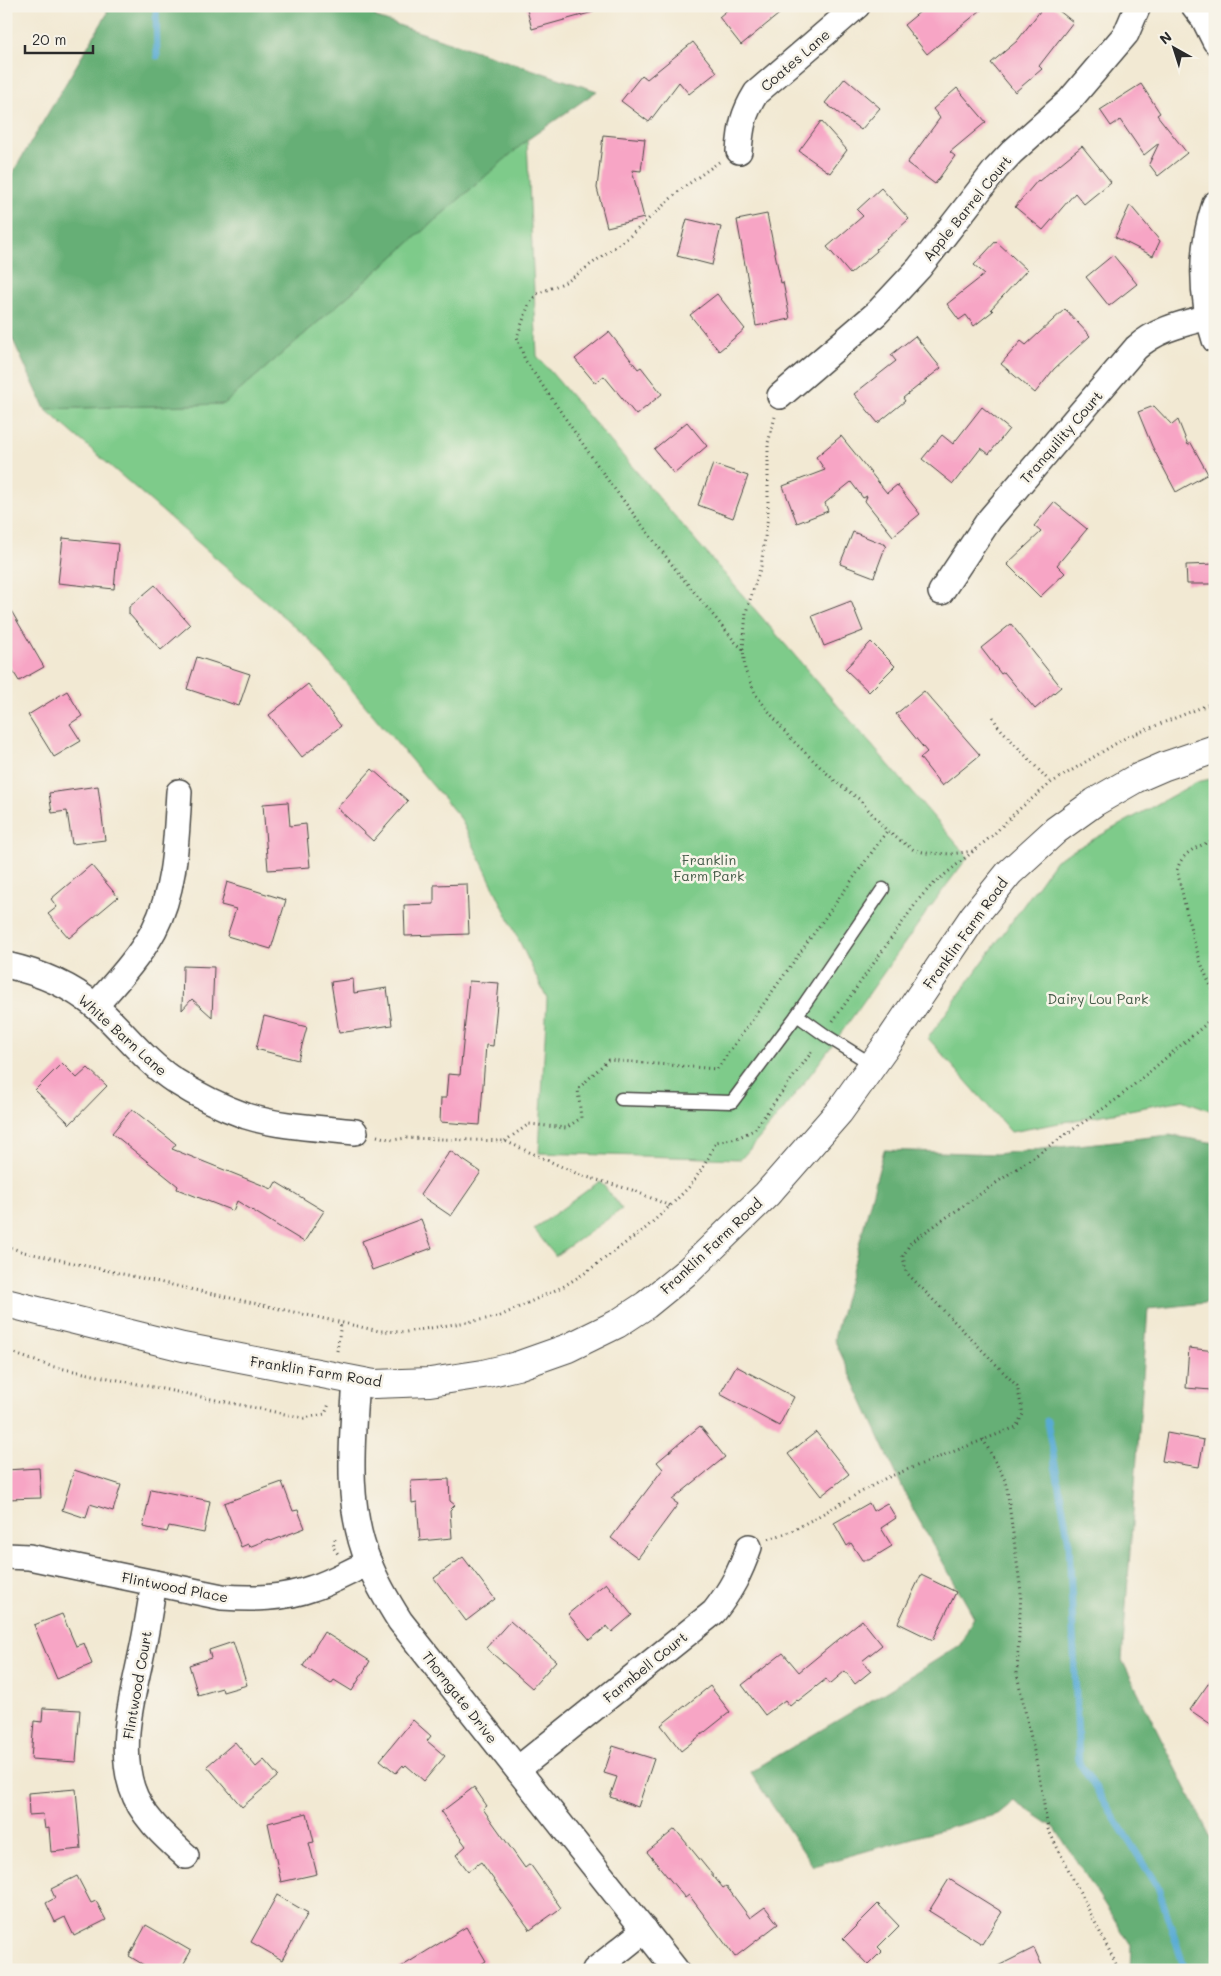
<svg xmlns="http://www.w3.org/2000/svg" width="1221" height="1976" font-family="Mali,sans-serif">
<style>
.green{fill:#7ecb8a;stroke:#547b5a}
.forest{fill:#66af76;stroke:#486d50}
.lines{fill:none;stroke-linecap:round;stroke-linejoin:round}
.stream{stroke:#58abd3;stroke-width:7}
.building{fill:#f7a5c5}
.lane-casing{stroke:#494844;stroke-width:15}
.street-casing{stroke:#494844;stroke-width:28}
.secondary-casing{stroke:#494844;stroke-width:30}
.path{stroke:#494844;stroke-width:3;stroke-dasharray:1 4;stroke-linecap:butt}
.lane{stroke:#fff;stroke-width:12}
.street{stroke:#fff;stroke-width:25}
.secondary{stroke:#fff;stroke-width:28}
.labels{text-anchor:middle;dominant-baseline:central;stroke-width:5;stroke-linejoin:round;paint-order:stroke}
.street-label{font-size:14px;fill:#2b2b2b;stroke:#f7f3e8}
.park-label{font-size:14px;fill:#445b48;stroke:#f7f3e8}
</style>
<rect width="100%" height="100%" fill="#f7f3e8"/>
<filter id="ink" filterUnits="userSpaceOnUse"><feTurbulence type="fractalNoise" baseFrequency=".02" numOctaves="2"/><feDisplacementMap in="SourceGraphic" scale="10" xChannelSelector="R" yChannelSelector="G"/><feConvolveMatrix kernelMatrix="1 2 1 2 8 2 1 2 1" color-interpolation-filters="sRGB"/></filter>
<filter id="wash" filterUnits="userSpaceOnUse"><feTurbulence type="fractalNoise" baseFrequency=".0096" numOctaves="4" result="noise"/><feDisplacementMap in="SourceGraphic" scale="20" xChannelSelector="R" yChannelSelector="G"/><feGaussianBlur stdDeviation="1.12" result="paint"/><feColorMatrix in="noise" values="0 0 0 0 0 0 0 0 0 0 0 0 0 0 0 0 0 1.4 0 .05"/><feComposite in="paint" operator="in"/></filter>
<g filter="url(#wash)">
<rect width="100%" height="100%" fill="#f2e9d3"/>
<g class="green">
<path d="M527,140L537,356L968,857C891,956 826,1065 741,1159L539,1153L547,999L461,819L309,639L45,409L224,404Z"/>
<polygon points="1215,778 1215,1112 1183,1100 1011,1132 928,1038 1056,860 1197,782"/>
<polygon points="600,1181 622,1209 555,1256 534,1229"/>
</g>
<g class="forest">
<polygon points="107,6 370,6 377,18 597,91 527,140 224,404 45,409 6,325 6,184 107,14"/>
<polygon points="1169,1135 1215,1143 1215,1302 1148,1309 1122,1660 1215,1846 1215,1970 1130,1970 1131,1945 1055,1828 1014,1801 998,1814 813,1866 750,1772 887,1691 960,1645 974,1617 911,1506 834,1339 884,1150 996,1154"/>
</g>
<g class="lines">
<g class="stream">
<polyline points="156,6 157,56"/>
<polyline points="1047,1421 1069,1542 1079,1762 1158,1887 1185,1970"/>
</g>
</g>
<g id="blocks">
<g class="building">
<polygon points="526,6 592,6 593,12 532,29"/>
<polygon points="732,6 789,6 741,45 719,17"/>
<polygon points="927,6 986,6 927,54 904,25"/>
<polygon points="1044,6 1053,6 1073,22 1039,66 1042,69 1015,92 991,63 1017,41"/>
<polygon points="693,42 717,72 689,94 679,82 649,122 621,101 642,75 647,79"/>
<polygon points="845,78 880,108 861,130 825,103"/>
<polygon points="1141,84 1160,113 1157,115 1187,153 1158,176 1149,164 1159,143 1144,155 1120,120 1111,126 1100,110"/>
<polygon points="957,88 986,122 950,152 955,156 935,184 907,163 940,118 933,109"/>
<polygon points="821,121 847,150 830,173 799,151"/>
<polygon points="603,135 645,139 641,171 632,170 644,218 607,227 597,188"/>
<polygon points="1082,146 1111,182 1084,204 1075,193 1043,230 1015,207 1038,180 1039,181"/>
<polygon points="881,188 909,219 876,249 877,251 850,274 827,247 863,216 857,210"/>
<polygon points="1130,205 1160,241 1153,256 1115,237"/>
<polygon points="767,214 781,283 783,282 790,319 756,326 737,220"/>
<polygon points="687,219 721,227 712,265 677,256"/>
<polygon points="996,241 1027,270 991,309 993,311 974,326 966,315 959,320 947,304 985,274 974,265"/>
<polygon points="1113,255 1137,284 1109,306 1086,277"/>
<polygon points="717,294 745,329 719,351 690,315"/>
<polygon points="1065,309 1090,336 1054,369 1035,393 1001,364 1021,341 1026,345"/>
<polygon points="609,332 638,369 641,367 662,394 636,415 604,376 595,383 575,359"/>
<polygon points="915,336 941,368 903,398 905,401 878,423 854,394 896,361 891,355"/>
<polygon points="1154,406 1172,425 1178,420 1188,445 1191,443 1208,474 1176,492 1152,446 1138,412"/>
<polygon points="982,407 1009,429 989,454 981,448 953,484 922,459 942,435 953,444"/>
<polygon points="687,422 707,446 674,474 654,449"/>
<polygon points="841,436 887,493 897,485 920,514 893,536 865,501 867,496 863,498 851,482 825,503 828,511 797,523 783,486 825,470 816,457"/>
<polygon points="713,464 748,476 733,518 698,505"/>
<polygon points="1054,502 1087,529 1057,565 1065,573 1040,597 1007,564 1041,532 1034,526"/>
<polygon points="853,532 886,545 874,577 840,564"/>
<polygon points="63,538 118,544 114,589 58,583"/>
<polygon points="1215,564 1215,584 1187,584 1186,565"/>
<polygon points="155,585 190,625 161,650 129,614 129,607"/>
<polygon points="851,601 863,631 824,646 812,616"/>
<polygon points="6,602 44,667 19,681 6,660"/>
<polygon points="1011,624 1061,687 1035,709 1004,672 1001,674 981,648"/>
<polygon points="871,642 895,666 869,692 845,669"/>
<polygon points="197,657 250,674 239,706 187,689"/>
<polygon points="308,684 341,726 302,757 269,715"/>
<polygon points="67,691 82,716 70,724 81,741 54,757 28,715"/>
<polygon points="924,691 980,755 942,786 920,758 927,752 896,714"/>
<polygon points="372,769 408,801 373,841 337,808"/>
<polygon points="98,786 105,840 72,844 67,811 52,813 49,793"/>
<polygon points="288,802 290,826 306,824 310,867 268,870 263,804"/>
<polygon points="91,865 118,897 69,938 48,914 57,907 51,899"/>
<polygon points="227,882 286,900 271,949 227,936 236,909 221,905"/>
<polygon points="467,884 469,934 405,936 404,905 434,904 434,885"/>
<polygon points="183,966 214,967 212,1017 192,999 182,1010"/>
<polygon points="353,979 354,993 387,988 392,1025 339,1033 331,982"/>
<polygon points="469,981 499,983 493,1046 486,1045 480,1125 440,1122 441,1098 446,1098 448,1074 460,1075"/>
<polygon points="264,1016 307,1027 298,1060 256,1049"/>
<polygon points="62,1063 77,1078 88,1068 107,1086 70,1124 35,1090"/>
<polygon points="132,1109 176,1144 172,1149 272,1189 276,1182 324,1211 304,1242 237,1201 233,1211 177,1189 178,1186 112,1133"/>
<polygon points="450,1151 481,1172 451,1216 420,1195"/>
<polygon points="421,1219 432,1248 372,1270 362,1241"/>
<polygon points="1189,1348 1215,1351 1211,1390 1186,1388"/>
<polygon points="736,1366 794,1397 779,1426 720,1394"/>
<polygon points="700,1426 725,1457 672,1500 678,1504 638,1558 611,1538 663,1469 657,1462"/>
<polygon points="816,1432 849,1474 821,1496 788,1454"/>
<polygon points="1167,1433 1204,1440 1199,1467 1162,1461"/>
<polygon points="39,1468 41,1498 6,1499 6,1470"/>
<polygon points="74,1470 121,1485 113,1511 90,1504 86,1518 62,1510"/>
<polygon points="449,1479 450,1501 455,1505 450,1510 452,1538 420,1541 417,1502 412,1503 411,1481"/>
<polygon points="282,1482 293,1511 298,1510 305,1528 271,1541 269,1539 249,1547 248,1544 241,1547 224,1503"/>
<polygon points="151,1489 210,1501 204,1533 169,1526 167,1532 143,1527"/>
<polygon points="869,1503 873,1511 887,1503 896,1518 881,1528 892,1546 869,1560 862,1560 851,1543 847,1546 834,1523"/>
<polygon points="463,1557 495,1599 466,1621 434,1578"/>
<polygon points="921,1575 956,1592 933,1640 898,1623"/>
<polygon points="606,1583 632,1615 612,1632 607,1626 590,1640 568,1614"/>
<polygon points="62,1614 76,1646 84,1643 92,1664 57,1679 34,1625"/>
<polygon points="862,1620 882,1645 862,1661 871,1671 855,1684 845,1671 830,1684 826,1679 798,1701 797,1700 790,1706 785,1700 765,1715 742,1685 783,1653 799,1672"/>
<polygon points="510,1621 556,1661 532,1688 486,1648"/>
<polygon points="324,1632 370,1661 352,1691 334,1680 331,1684 303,1666"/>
<polygon points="233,1642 247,1685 223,1692 222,1688 198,1695 189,1665 211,1658 209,1650"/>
<polygon points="1215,1674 1215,1727 1190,1710"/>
<polygon points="710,1686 730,1712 681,1751 661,1725"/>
<polygon points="43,1708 80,1710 76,1762 31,1759 34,1721 42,1722"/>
<polygon points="413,1720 431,1736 427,1741 445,1756 424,1781 406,1765 404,1767 403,1765 396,1773 380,1760"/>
<polygon points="235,1742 256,1767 264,1760 278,1776 242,1807 207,1766"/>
<polygon points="613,1746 654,1759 638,1807 610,1797 617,1777 604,1773"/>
<polygon points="474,1787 487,1806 483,1809 525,1868 530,1864 561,1908 530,1930 481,1862 468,1871 456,1855 466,1846 441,1812"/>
<polygon points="76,1789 81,1849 51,1852 49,1828 45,1829 43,1814 29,1815 28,1793"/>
<polygon points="307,1813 314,1842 309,1843 317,1874 281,1882 268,1823"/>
<polygon points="675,1829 723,1888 726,1886 750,1918 765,1907 778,1924 735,1957 689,1895 685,1898 647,1852"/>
<polygon points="77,1876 91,1903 96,1901 106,1920 74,1936 65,1917 55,1922 46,1903 55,1898 51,1889"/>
<polygon points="949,1879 1002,1912 982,1944 929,1911"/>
<polygon points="277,1895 308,1913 282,1960 251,1942"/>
<polygon points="878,1904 899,1926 878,1947 882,1951 868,1965 843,1939"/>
<polygon points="146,1925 191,1951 180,1970 152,1970 129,1956"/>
<polygon points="466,1927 486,1961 472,1970 396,1970"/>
<polygon points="1034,1948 1044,1970 990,1970"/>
</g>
</g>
</g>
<g filter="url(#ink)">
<use href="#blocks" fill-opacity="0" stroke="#494844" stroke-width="1"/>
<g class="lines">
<defs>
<g id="lane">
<polyline points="873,1065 825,1035 797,1015 883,889"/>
<polyline points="621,1099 732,1102 797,1015"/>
</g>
<g id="street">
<polyline points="1194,6 1204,19 1215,41"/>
<path d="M739,151C741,126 743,114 756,93L857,6"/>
<path d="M1215,204C1200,248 1200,296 1215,340"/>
<polyline points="780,396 877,313 919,268 996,169 1012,152 1069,101 1126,34 1138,6"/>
<path d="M941,592L989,520L1136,348C1157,329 1182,324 1208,317"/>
<path d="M6,965C37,972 70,985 95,1006C123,1030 143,1060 175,1081C197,1095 221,1107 246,1116C281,1127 319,1128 355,1132"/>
<path d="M95,1006C116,982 138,959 154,930C176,888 176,838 179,792"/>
<path d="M356,1380C352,1441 345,1506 369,1563C377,1584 388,1602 400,1621L676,1970"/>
<path d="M6,1556L29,1557L222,1597C252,1599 283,1599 313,1588C332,1582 350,1571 369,1563"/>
<path d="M154,1583C150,1606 147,1629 142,1651C133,1696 118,1743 132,1788C141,1816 165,1837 186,1856"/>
<path d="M518,1769L714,1612C731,1590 740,1573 749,1547"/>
<polyline points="595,1970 645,1930"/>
</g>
<polyline id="secondary" points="6,1303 183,1347 374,1384 430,1382 483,1374 517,1366 568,1348 617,1324 646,1305 689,1270 767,1194 839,1112 889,1042 974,916 1009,873 1056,830 1095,802 1135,779 1165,766 1215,749"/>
</defs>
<use href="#lane" class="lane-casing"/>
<use href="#street" class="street-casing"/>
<use href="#secondary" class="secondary-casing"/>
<g class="path">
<polyline points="719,162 680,190 630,236 568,281 537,294 529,304 517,337 525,360 607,479 680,575 736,643 743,649"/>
<polyline points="775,417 768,443 768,516 761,566 746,612 743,649 745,670 756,695 789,737 836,782 859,799 887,831 901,841 914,850 927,853 951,854 973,851"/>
<polyline points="993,717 997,725 1051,783"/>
<path d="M1215,839C1197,848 1183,850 1177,870C1187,912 1194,956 1215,994"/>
<polyline points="833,1021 919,899 931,886 993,835 1017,811 1051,783 1125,738 1215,702"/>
<polyline points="377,1136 393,1140 406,1138 505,1141 580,1175 632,1190 670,1206"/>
<polyline points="505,1141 529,1124 566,1128 581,1118 578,1089 608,1060 717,1069 887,831"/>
<polyline points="6,1246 24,1252 379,1331 406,1332 498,1317 564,1286 585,1273 646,1228 670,1206 690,1186 704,1166 716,1142 737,1138 754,1130 814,1049"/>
<polyline points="6,1351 50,1366 304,1418 325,1414 329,1404"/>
<polyline points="337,1351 341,1323"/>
<polyline points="983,1439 1006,1482 1021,1592 1017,1675 1038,1769 1048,1829 1116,1964 1116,1970"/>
<polyline points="335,1539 333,1547 338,1554"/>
<polyline points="769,1539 792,1531 886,1478 1016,1427 1023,1414 1017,1386 906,1272 903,1256 911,1242 1117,1099 1205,1025 1211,1017 1215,1000"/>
</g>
<use href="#lane" class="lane"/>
<use href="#street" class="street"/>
<use href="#secondary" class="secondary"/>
</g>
</g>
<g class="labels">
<g class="street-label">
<text transform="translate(795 60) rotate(-41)">Coates Lane</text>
<text transform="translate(967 208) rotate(-51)">Apple Barrel Court</text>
<text transform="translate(1061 437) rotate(-49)">Tranquility Court</text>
<text transform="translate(965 933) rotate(-54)">Franklin Farm Road</text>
<text transform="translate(123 1035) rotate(42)">White Barn Lane</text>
<text transform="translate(711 1246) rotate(-43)">Franklin Farm Road</text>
<text transform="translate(316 1371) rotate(9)">Franklin Farm Road</text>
<text transform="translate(175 1587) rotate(11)">Flintwood Place</text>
<text transform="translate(645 1667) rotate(-39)">Farmbell Court</text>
<text transform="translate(137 1685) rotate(-80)">Flintwood Court</text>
<text transform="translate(460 1697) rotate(52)">Thorngate Drive</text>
</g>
<g class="park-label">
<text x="709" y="859">Franklin<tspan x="709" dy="16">Farm Park</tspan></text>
<text x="1098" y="998">Dairy Lou Park</text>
</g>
</g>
<rect width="1221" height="1976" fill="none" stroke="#f7f3e8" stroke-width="25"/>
<g transform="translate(1174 48) rotate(321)" stroke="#f7f3e8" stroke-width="4" paint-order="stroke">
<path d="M0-4L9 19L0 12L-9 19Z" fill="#2b2b2b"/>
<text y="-8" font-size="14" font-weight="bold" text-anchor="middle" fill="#2b2b2b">N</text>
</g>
<path d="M25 45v8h68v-8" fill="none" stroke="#2b2b2b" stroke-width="2.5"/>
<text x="32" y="45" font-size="15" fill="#2b2b2b" stroke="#f7f3e8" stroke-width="4" paint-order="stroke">20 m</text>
</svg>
